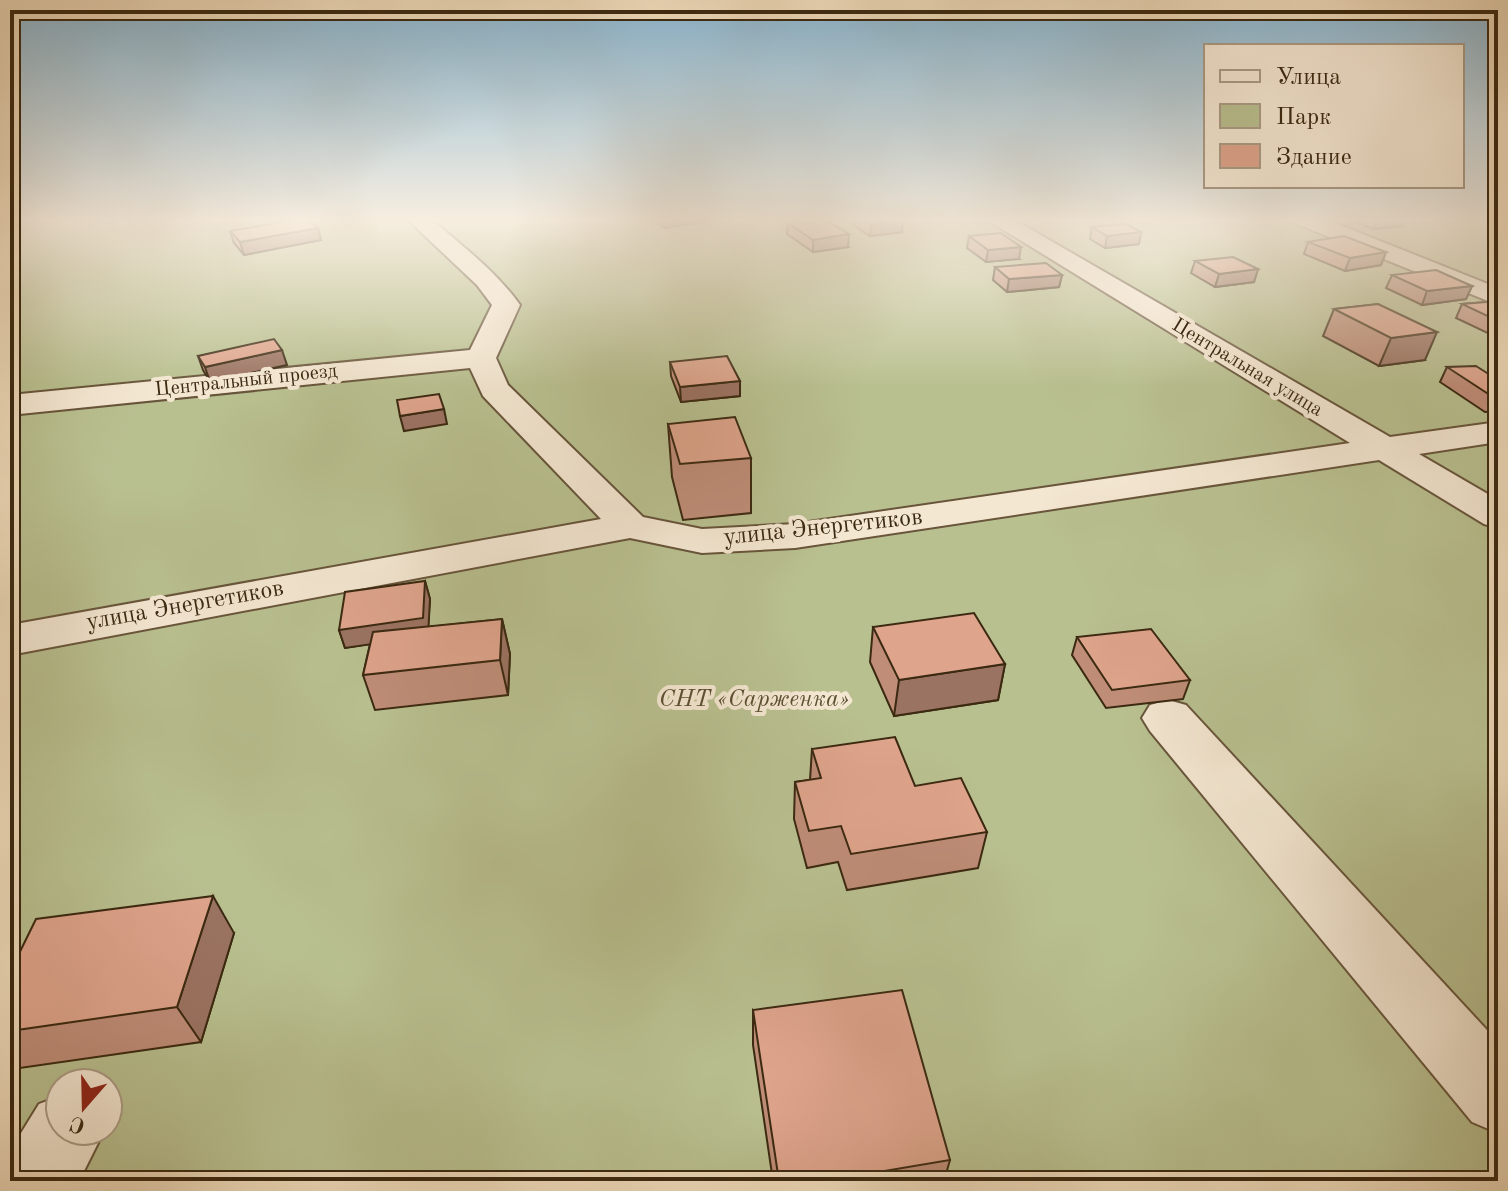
<svg xmlns="http://www.w3.org/2000/svg" width="1508" height="1191" font-family="'Old Standard TT',serif">
<style>
.green{fill:#b9c090;stroke:#7a7450;stroke-width:2;fill-rule:evenodd}
.lines{fill:none;stroke-linecap:round;stroke-linejoin:round}
.street-casing{stroke:#68553b;stroke-width:4}
.street{fill:#f4e7d2;fill-rule:evenodd}
.wall{fill:#bf8d78;stroke:#3b2911;stroke-width:2}
.shaded-wall{fill:#9b7362;stroke:#3b2911;stroke-width:2}
.building{fill:#dea48c;stroke:#3b2911;stroke-width:2}
.labels{text-anchor:middle;dominant-baseline:central;stroke-width:8;stroke-linejoin:round;paint-order:stroke}
.far-street-label{font-size:20px;fill:#3b2911;stroke:#f4e7d2}
.street-label{font-size:24px;fill:#3b2911;stroke:#f4e7d2}
.park-label{font-size:24px;font-style:italic;fill:#5a4f31;stroke:#f4e7d2}
</style>
<rect width="100%" height="100%" fill="#eedaba"/>
<filter id="stains"><feTurbulence type="fractalNoise" baseFrequency=".0025" numOctaves="4"/><feColorMatrix values="0 0 0 0 .2 0 0 0 0 .09 0 0 0 0 .02 0 0 0 .5 -.17"/></filter>
<radialGradient id="worn" r=".72"><stop offset=".6" stop-color="#630" stop-opacity="0"/><stop offset="1" stop-color="#630" stop-opacity=".3"/></radialGradient>
<path class="green" d="M10,219H1498V1181H10ZM60,1083H108V1131H60Z"/>
<g class="lines">
<defs>
<g id="street">
<path d="M407,219H431C462,246 496,271 520,305L496,358L508,385L643,517L702,529L795,524L1350,443L986,219H1013L1390,437L1498,422V442L1419,454L1498,500V528L1484,524L1379,460L795,548L702,553L630,538L10,655V625L601,519L483,396L470,368L10,415V395L470,350L492,305L477,285Z"/>
<polygon points="1294,219 1325,219 1498,288 1498,305 1297,224"/>
<polygon points="1168,700 1186,705 1498,1042 1498,1133 1472,1122 1150,731 1142,718 1150,705"/>
<polygon points="60,1096 60,1131 104,1131 79,1181 10,1181 10,1151 39,1104"/>
</g>
</defs>
<use href="#street" class="street-casing"/>
<use href="#street" class="street"/>
</g>
<g class="wall">
<polygon points="650,219 718,219 664,228"/>
<polygon points="854,219 901,219 903,220 902,232 870,236 853,225"/>
<polygon points="1350,219 1406,219 1403,226 1373,229"/>
<polygon points="788,223 848,247 813,252 787,234"/>
<polygon points="1092,227 1139,244 1105,248 1090,239"/>
<polygon points="318,228 321,240 244,255 234,243 230,231"/>
<polygon points="969,236 1019,259 986,262 967,248"/>
<polygon points="1308,242 1386,252 1381,265 1345,271 1304,254"/>
<polygon points="1195,261 1258,269 1254,282 1215,287 1191,273"/>
<polygon points="995,267 1062,275 1059,287 1007,292 993,280"/>
<polygon points="1392,275 1472,286 1466,299 1422,305 1386,288"/>
<polygon points="1498,301 1498,338 1456,318 1462,304"/>
<polygon points="1378,304 1425,360 1379,366 1323,336 1334,309"/>
<polygon points="198,356 287,365 210,382 203,370"/>
<polygon points="670,362 740,381 740,396 681,402 671,376"/>
<polygon points="1447,367 1498,380 1498,411 1485,412 1440,382"/>
<polygon points="668,424 751,458 751,513 683,520 672,477"/>
<polygon points="425,581 430,599 428,627 502,619 510,654 508,695 375,710 363,675 370,644 345,648 339,630"/>
<polygon points="873,627 1005,664 998,700 894,716 870,662"/>
<polygon points="1077,637 1190,680 1183,699 1106,708 1072,655"/>
<polygon points="812,749 915,786 987,832 978,868 847,890 838,862 807,868 794,819 795,782 810,780"/>
<polygon points="234,933 201,1042 13,1069 10,1066 10,972"/>
<polygon points="753,1010 950,1160 944,1181 773,1181 753,1045"/>
</g>
<g class="shaded-wall">
<polygon points="663,219 718,219 664,228"/>
<polygon points="1377,219 1406,219 1403,226 1373,229"/>
<polygon points="903,220 902,232 870,236 871,225"/>
<polygon points="318,228 321,240 244,255 240,242"/>
<polygon points="1141,232 1139,244 1105,248 1107,236"/>
<polygon points="849,234 848,247 813,252 813,240"/>
<polygon points="1021,247 1019,259 986,262 988,250"/>
<polygon points="1386,252 1381,265 1345,271 1350,258"/>
<polygon points="1258,269 1254,282 1215,287 1219,274"/>
<polygon points="1062,275 1059,287 1007,292 1009,279"/>
<polygon points="1472,286 1466,299 1422,305 1427,291"/>
<polygon points="1437,332 1425,360 1379,366 1391,338"/>
<polygon points="282,350 287,365 210,382 205,367"/>
<polygon points="740,381 740,396 681,402 680,387"/>
<polygon points="444,409 447,424 404,431 400,416"/>
<polygon points="425,581 430,599 428,636 345,648 339,630"/>
<polygon points="502,619 510,654 508,695 500,660"/>
<polygon points="1005,664 998,700 894,716 899,680"/>
<polygon points="213,896 234,933 201,1042 177,1007"/>
</g>
<g class="building">
<polygon points="299,219 308,219 318,228 240,242 230,231"/>
<polygon points="813,219 824,219 849,234 813,240 788,223"/>
<polygon points="862,219 901,219 903,220 871,225"/>
<polygon points="1126,224 1141,232 1107,236 1092,227"/>
<polygon points="1001,233 1021,247 988,250 969,236"/>
<polygon points="1344,236 1386,252 1350,258 1308,242"/>
<polygon points="1233,257 1258,269 1219,274 1195,261"/>
<polygon points="1046,263 1062,275 1009,279 995,267"/>
<polygon points="1436,270 1472,286 1427,291 1392,275"/>
<polygon points="1498,301 1498,321 1462,304"/>
<polygon points="1378,304 1437,332 1391,338 1334,309"/>
<polygon points="274,339 282,350 205,367 198,356"/>
<polygon points="727,356 740,381 680,387 670,362"/>
<polygon points="1476,366 1498,380 1498,397 1493,397 1447,367"/>
<polygon points="439,394 444,409 400,416 397,400"/>
<polygon points="735,417 751,458 680,464 668,424"/>
<polygon points="425,581 423,618 339,630 345,592"/>
<polygon points="974,613 1005,664 899,680 873,627"/>
<polygon points="502,619 500,660 363,675 373,632"/>
<polygon points="1151,629 1190,680 1112,690 1077,637"/>
<polygon points="895,737 915,786 961,778 987,832 851,854 841,826 809,831 795,782 821,778 812,749"/>
<polygon points="213,896 177,1007 10,1031 10,972 36,919"/>
<polygon points="902,990 950,1160 825,1181 779,1181 753,1010"/>
</g>
<linearGradient id="sky" x2="0" y2="1"><stop stop-color="#88b6d2"/><stop offset="0.57" stop-color="#f7eee0"/><stop offset="1" stop-color="#f7eee0" stop-opacity="0"/></linearGradient>
<rect width="1508" height="386" fill="url(#sky)"/>
<g class="labels">
<g class="far-street-label">
<text transform="translate(1247 368) rotate(31)">Центральная улица</text>
<text transform="translate(246 381) rotate(-6)">Центральный проезд</text>
</g>
<g class="street-label">
<text transform="translate(823 528) rotate(-6)">улица Энергетиков</text>
<text transform="translate(185 606) rotate(-10)">улица Энергетиков</text>
</g>
<g class="park-label">
<text x="754" y="700">СНТ «Сарженка»</text>
</g>
</g>
<rect width="1508" height="1191" fill="none" stroke="#eedaba" stroke-width="40"/>
<rect x="12" y="12" width="1484" height="1167" fill="none" stroke="#3b2911" stroke-width="4"/>
<rect x="20" y="20" width="1468" height="1151" fill="none" stroke="#3b2911" stroke-width="2"/>
<rect x="1204" y="44" width="260" height="144" fill="#f4e7d2" stroke="#aa9b85" stroke-width="2"/>
<rect x="1220" y="70" width="40" height="12" fill="#f4e7d2" stroke="#aa9b85" stroke-width="2"/>
<text x="1276" y="84" font-size="24" fill="#3b2911">Улица</text>
<rect x="1220" y="104" width="40" height="24" fill="#b9c090" stroke="#aa9b85" stroke-width="2"/>
<text x="1276" y="124" font-size="24" fill="#3b2911">Парк</text>
<rect x="1220" y="144" width="40" height="24" fill="#dea48c" stroke="#aa9b85" stroke-width="2"/>
<text x="1276" y="164" font-size="24" fill="#3b2911">Здание</text>
<g transform="translate(84 1107) rotate(200)"><circle r="38" fill="#f4e7d2" stroke="#aa9b85" stroke-width="2"/>
<path d="M0-6L14 30L0 20L-14 30Z" fill="#8f2418"/>
<text y="-12" font-size="22" font-weight="bold" text-anchor="middle" fill="#3b2911">С</text>
</g>
<rect width="100%" height="100%" filter="url(#stains)"/>
<rect width="100%" height="100%" fill="url(#worn)"/>
</svg>
